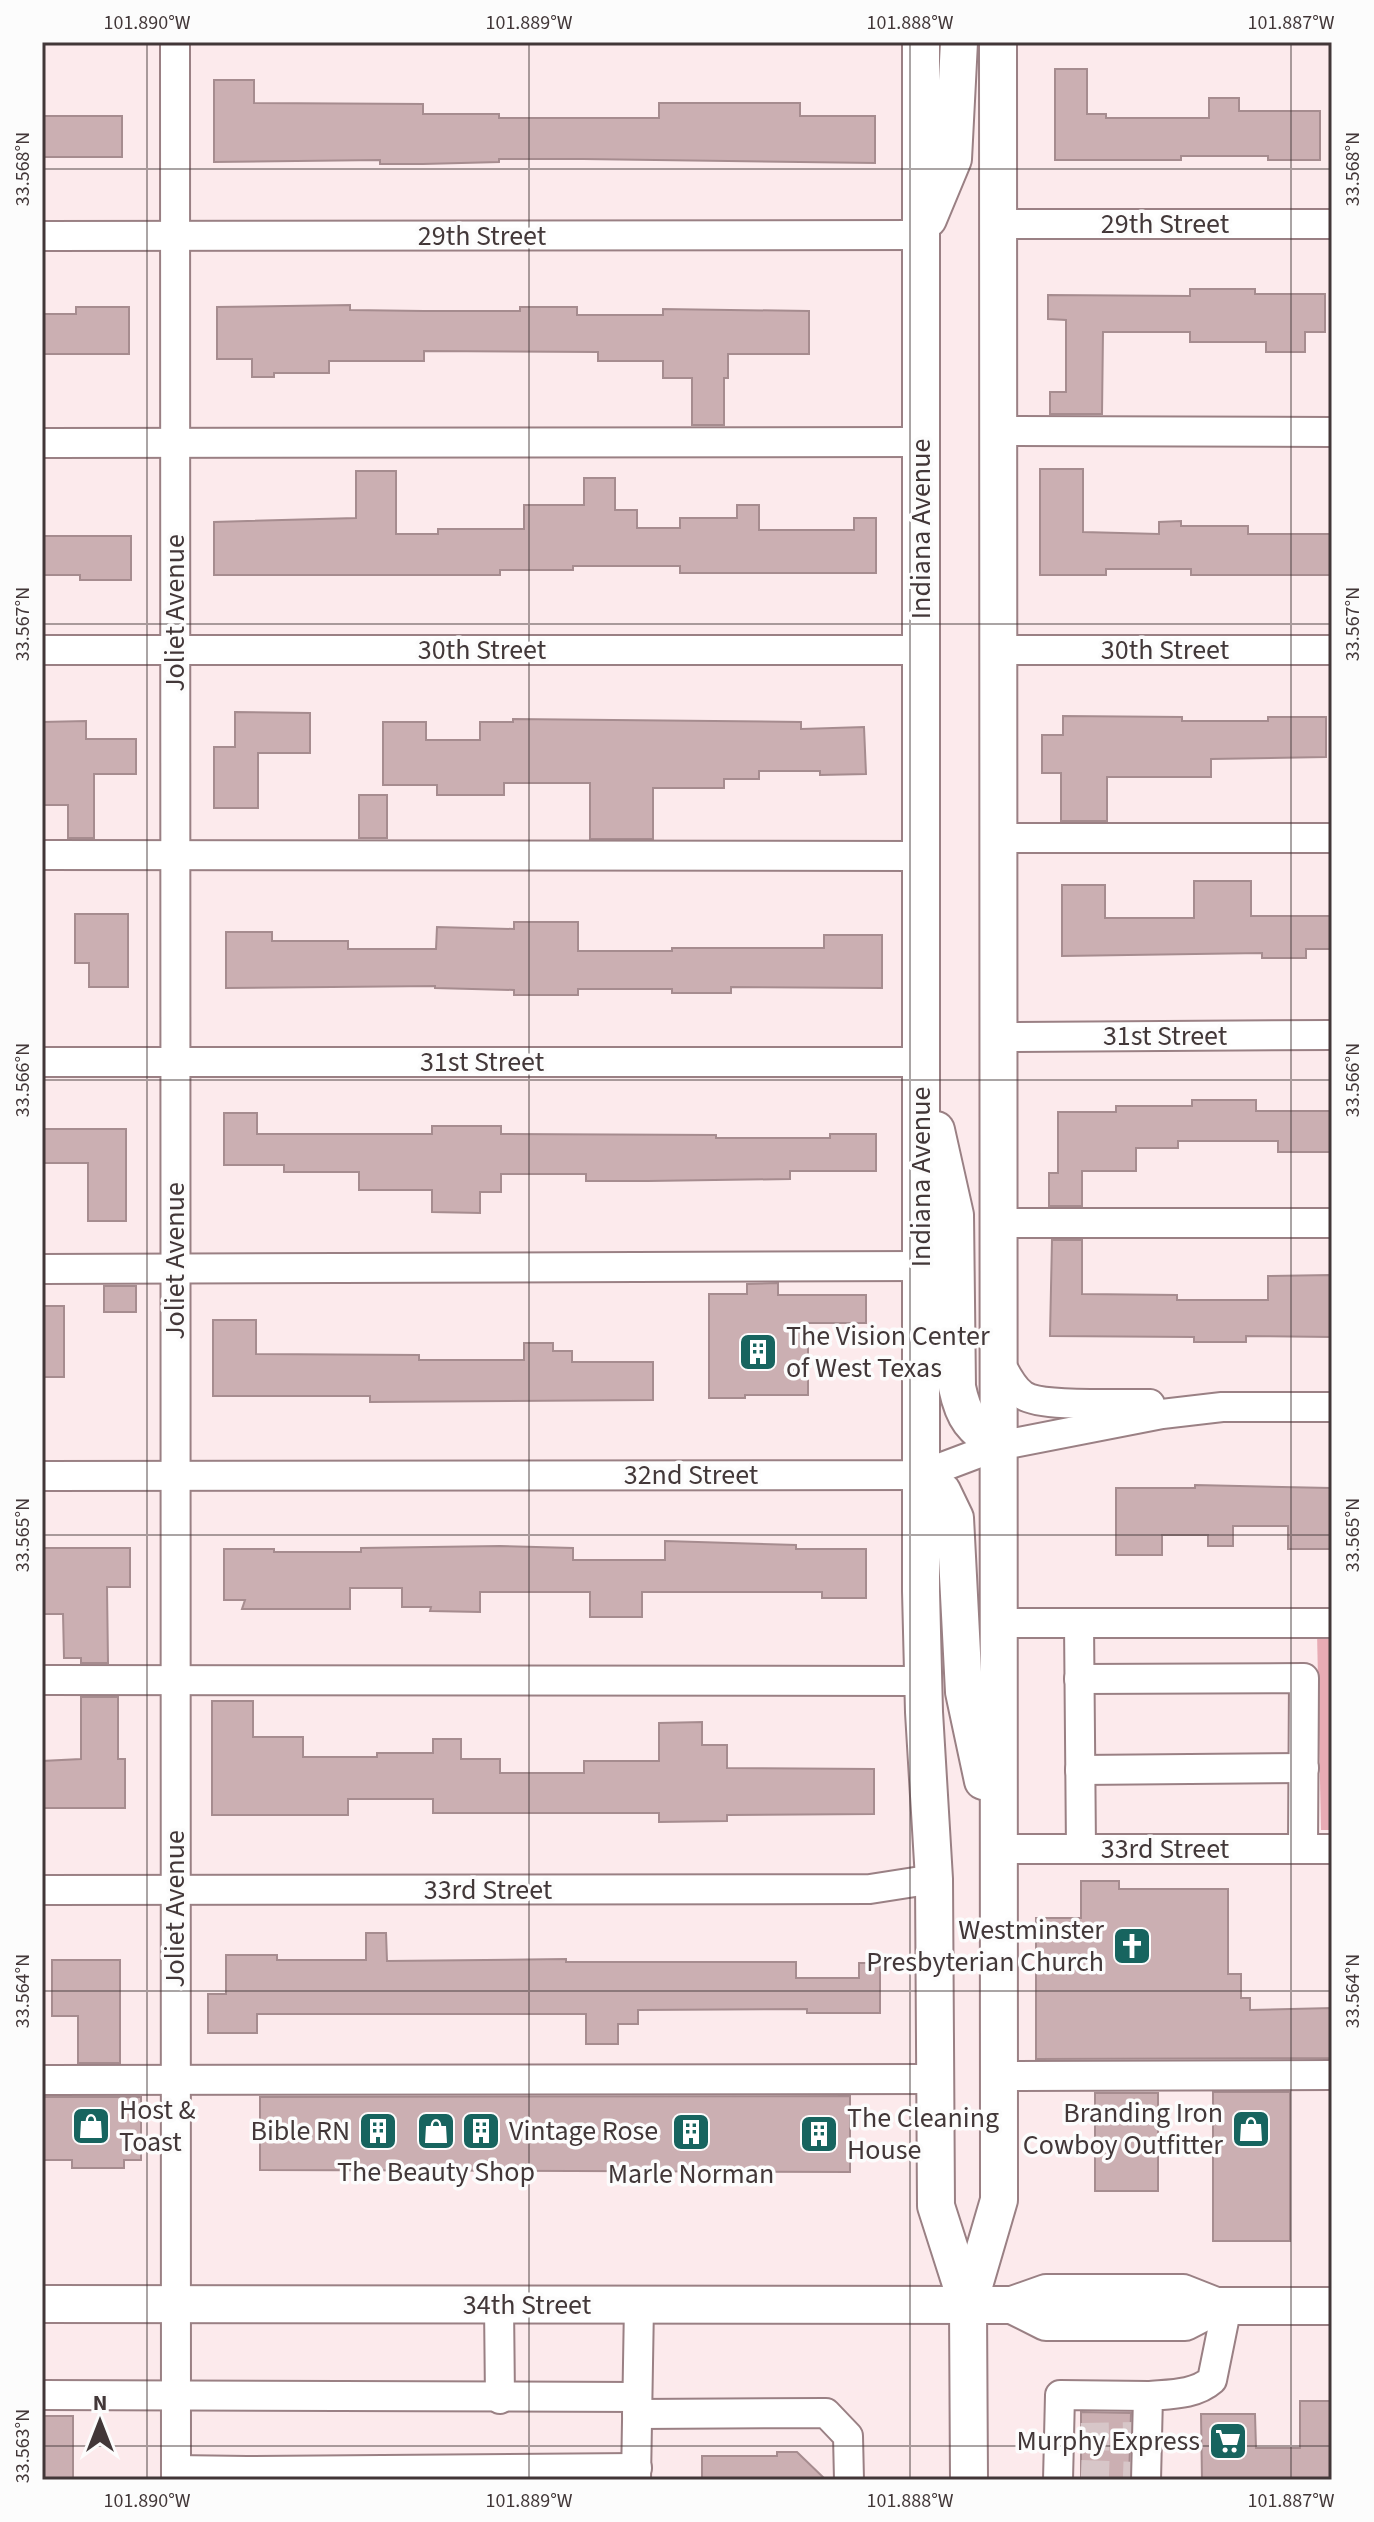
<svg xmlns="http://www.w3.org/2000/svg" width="1374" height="2522" font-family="'Source Sans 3',sans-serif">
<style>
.green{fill:#e7abb4}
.building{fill:#cbafb2;stroke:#a68c8f;stroke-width:2}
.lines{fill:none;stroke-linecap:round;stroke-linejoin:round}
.minor-tunnel{stroke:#d7c6c8;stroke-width:28;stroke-dasharray:28 14;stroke-linecap:butt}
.minor-casing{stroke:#9a8084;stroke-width:32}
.major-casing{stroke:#9a8084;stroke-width:40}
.minor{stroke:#fff;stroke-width:28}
.major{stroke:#fff;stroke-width:36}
.ticks{fill:none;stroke:#423738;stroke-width:2;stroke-opacity:0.45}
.labels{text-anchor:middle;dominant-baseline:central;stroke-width:7;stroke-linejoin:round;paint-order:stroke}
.street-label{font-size:28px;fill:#423738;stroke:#fcfcfc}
.poi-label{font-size:28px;fill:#423738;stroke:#fcfcfc;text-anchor:start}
.neatline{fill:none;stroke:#423738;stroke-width:3}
.ticks-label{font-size:20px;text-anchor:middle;fill:#423738}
</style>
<rect width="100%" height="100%" fill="#fceaec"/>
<polygon class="green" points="1317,1631 1332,1631 1332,1830 1321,1830"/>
<g class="building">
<polygon points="1055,69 1087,69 1087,114 1106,114 1106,118 1209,118 1209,98 1239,98 1239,111 1320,111 1320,160 1268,160 1268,156 1181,156 1181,160 1055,160"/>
<polygon points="214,80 254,80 254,103 423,104 423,114 499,114 499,118 659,118 659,103 800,103 800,116 875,116 875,163 583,159 499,159 499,162 423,164 380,164 380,160 214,162"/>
<rect x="42" y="116" width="80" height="41"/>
<polygon points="1190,289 1255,289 1255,294 1325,294 1325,332 1305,332 1305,352 1266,352 1266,342 1190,342 1190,332 1103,332 1102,414 1050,414 1050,392 1066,392 1066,320 1048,319 1048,295 1190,296"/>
<polygon points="350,305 350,310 424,311 520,311 520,307 577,307 577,315 663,315 663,309 809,311 809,354 728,354 728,378 724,378 724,425 692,425 692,378 663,378 663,361 598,361 598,352 424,351 424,361 329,361 329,373 274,373 274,377 252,377 252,359 217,359 217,307"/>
<polygon points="76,307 129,307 129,354 42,354 42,314 76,314"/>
<polygon points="1040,469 1083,469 1083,532 1159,534 1159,522 1181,521 1181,526 1248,526 1248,534 1330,534 1330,575 1191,575 1191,569 1106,569 1106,575 1040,575"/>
<polygon points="356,471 396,471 396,534 438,534 438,529 524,529 524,505 584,505 584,478 615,478 615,510 637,510 637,528 680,528 680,518 737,518 737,505 759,505 759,530 854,530 854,518 876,518 876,573 680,573 680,566 573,566 573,570 500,570 500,575 214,575 214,522 356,518"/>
<polygon points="42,536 131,536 131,580 80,580 80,575 42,575"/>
<polygon points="235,712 310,713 310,753 258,753 258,808 214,808 214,747 235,747"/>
<polygon points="1063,716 1182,717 1182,721 1268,721 1268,717 1326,717 1326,757 1211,759 1211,777 1107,777 1107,821 1061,821 1061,773 1042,773 1042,735 1063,735"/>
<polygon points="513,719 801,722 801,729 864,727 866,774 820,775 820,771 759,771 759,779 724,779 724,788 653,788 653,839 590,839 590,783 504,783 504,795 437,795 437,785 383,785 383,722 426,722 426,740 480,740 480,722 513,722"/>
<polygon points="86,721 86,739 136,739 136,774 94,774 94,838 68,838 68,805 42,805 42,722"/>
<rect x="359" y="795" width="28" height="43"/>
<polygon points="1194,881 1251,881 1251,916 1331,916 1331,949 1306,949 1306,958 1262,958 1262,953 1062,956 1062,885 1105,885 1105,918 1194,918"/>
<polygon points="75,914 128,914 128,987 89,987 89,963 75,963"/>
<polygon points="514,922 578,922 578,951 672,951 672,948 824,948 824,935 882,935 882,988 731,987 731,993 672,993 672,989 578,989 578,995 514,995 514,990 435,988 435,986 226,988 226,932 272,932 272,941 348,941 348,949 436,949 437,927 514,929"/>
<polygon points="1192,1100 1256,1100 1256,1111 1332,1111 1332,1152 1278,1152 1278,1141 1178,1141 1178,1148 1136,1148 1136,1171 1082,1171 1082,1206 1049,1206 1049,1173 1058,1173 1058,1112 1116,1112 1116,1106 1192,1106"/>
<polygon points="224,1113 257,1113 257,1134 432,1134 432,1126 501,1126 501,1134 716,1135 716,1138 830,1138 830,1134 876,1134 876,1171 790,1171 790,1179 648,1181 586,1181 586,1174 501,1174 501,1192 480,1192 480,1213 432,1212 432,1190 359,1190 359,1172 284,1172 284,1165 224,1165"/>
<polygon points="42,1129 126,1129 126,1221 88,1221 88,1163 42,1163"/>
<polygon points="1052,1240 1082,1240 1082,1294 1177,1295 1177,1300 1268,1300 1268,1276 1330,1275 1331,1337 1246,1336 1246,1342 1194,1342 1194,1337 1050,1336"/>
<polygon points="778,1283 778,1295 866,1295 866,1323 808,1323 808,1395 745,1395 745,1398 709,1398 709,1294 747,1294 747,1284"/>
<rect x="104" y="1286" width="32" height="26"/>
<rect x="42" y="1306" width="22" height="71"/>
<polygon points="213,1320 256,1320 256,1354 419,1355 419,1360 524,1360 524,1343 553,1343 553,1351 572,1351 572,1362 653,1362 653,1400 370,1402 370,1396 213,1396"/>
<polygon points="1195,1485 1330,1488 1330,1549 1288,1549 1288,1526 1233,1526 1233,1546 1208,1546 1208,1535 1162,1535 1162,1555 1116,1555 1116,1488 1195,1488"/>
<polygon points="665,1541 796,1545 796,1549 866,1549 866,1598 822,1598 822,1592 642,1592 642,1617 590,1617 590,1592 480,1592 480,1612 430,1611 431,1607 402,1607 402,1588 350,1588 350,1609 242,1609 245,1600 224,1600 224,1549 274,1549 274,1552 361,1552 361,1548 500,1546 573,1548 573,1560 665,1560"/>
<polygon points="42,1548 130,1548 130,1587 107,1587 108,1663 81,1663 81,1658 64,1658 63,1614 42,1614"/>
<polygon points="81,1697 118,1697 118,1759 125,1759 125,1808 42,1808 42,1761 81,1759"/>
<polygon points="212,1701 253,1701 253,1737 303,1737 303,1757 377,1757 377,1753 433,1753 433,1739 461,1739 461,1759 500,1759 500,1773 584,1773 584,1761 659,1761 659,1723 702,1722 702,1745 727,1745 727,1768 874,1769 874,1814 727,1815 727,1821 659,1822 659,1813 433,1813 433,1799 348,1799 348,1815 212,1815"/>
<polygon points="1081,1881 1119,1881 1119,1889 1228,1889 1228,1974 1241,1974 1241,1998 1250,1998 1250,2010 1332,2008 1332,2058 1036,2059 1036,1918 1081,1918"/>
<polygon points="366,1933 386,1933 387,1961 566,1959 566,1962 796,1962 796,1978 859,1978 859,1963 880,1963 880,2013 807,2013 807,2009 638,2010 638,2024 618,2024 618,2044 586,2044 586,2014 257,2014 257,2033 208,2033 208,1994 226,1994 226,1955 277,1955 277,1960 366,1960"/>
<polygon points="52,1960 120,1960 120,2063 78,2063 78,2016 52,2016"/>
<rect x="1213" y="2092" width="77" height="149"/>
<rect x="1095" y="2093" width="63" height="98"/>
<polygon points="850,2096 850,2172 260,2170 260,2097"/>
<polygon points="42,2097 141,2097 141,2160 124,2160 124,2168 72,2168 72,2160 42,2160"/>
<polygon points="1300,2401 1332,2401 1332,2480 1202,2480 1201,2414 1255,2414 1256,2448 1300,2448"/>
<polygon points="1081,2412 1131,2413 1129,2480 1081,2480"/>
<rect x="42" y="2416" width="31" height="64"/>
<polygon points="777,2452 797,2452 826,2480 702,2480 702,2456 777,2456"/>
</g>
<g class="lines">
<g class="minor-tunnel">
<polyline points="1081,2437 1136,2436"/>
<polyline points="1081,2474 1136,2476"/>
</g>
<defs>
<g id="minor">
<polyline points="175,42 176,2480"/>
<polyline points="998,224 1332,224"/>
<polyline points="42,236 921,235"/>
<polyline points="998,431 1332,432"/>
<polyline points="42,443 921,442"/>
<polyline points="42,650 921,650"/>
<polyline points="998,650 1332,650"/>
<polyline points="998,838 1332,838"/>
<polyline points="42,855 921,856"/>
<polyline points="998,1037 1332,1035"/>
<polyline points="42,1062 921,1062"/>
<polyline points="998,1223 1332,1223"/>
<polyline points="42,1269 921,1266"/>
<path d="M998,1359C1005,1371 1011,1387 1023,1395C1041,1408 1124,1403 1150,1404"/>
<polyline points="42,1476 921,1475 998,1446 1162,1414 1222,1407 1332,1407"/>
<polyline points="998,1623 1332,1623"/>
<polyline points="1079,1623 1081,1849"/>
<polyline points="1079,1679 1304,1678 1303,1849"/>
<polyline points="42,1680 923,1681"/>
<polyline points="1080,1770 1304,1768"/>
<polyline points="998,1849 1332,1849"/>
<polyline points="42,1890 870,1889 934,1879"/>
<polyline points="999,2076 1332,2075"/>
<polyline points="42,2080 935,2079"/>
<polyline points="499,2305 500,2399"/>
<polyline points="42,2395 637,2397"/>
<polyline points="637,2414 826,2413 848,2436 849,2480"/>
<polyline points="176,2470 247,2471 247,2480"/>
<polyline points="247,2471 637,2468"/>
<polyline points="636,2480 639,2305"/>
<polyline points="1058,2480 1060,2395 1148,2396"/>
<path d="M1146,2480L1148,2396C1170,2394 1195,2395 1212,2380L1227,2306"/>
</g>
<g id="major">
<polyline points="921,42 921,1591 924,1712 934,1879 936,2206 968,2306"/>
<polyline points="928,219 953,159 959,42"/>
<path d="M936,1130L955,1215L957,1387C964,1420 972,1426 998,1446"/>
<polyline points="921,1475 942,1491 955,1518 964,1692 983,1781"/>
<polyline points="42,2304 1012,2305 1046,2293 1183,2293 1216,2306 1332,2306"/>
<polyline points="1012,2305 1046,2322 1185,2322 1216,2306"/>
<polyline points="969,2480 968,2306 999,2200 998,42"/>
</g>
</defs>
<use href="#minor" class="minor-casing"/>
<use href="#major" class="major-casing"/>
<use href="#minor" class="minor"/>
<use href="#major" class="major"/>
</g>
<path class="ticks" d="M147,42V2480M529,42V2480M910,42V2480M1291,42V2480M42,169H1332M42,624H1332M42,1080H1332M42,1535H1332M42,1991H1332M42,2446H1332"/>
<defs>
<symbol id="building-square" viewBox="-11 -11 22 22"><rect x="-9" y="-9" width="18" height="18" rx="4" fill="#17645f" stroke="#fcfcfc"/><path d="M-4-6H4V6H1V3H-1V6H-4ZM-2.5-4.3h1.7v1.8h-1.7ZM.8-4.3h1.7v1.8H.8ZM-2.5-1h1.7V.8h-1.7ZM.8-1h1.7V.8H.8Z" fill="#fff"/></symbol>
<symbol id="church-square" viewBox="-11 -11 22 22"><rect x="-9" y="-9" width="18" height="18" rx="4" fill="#17645f" stroke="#fcfcfc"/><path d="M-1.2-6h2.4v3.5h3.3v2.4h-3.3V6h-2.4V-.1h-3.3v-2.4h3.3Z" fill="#fff"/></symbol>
<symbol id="shop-square" viewBox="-11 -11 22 22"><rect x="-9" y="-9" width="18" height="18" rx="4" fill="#17645f" stroke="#fcfcfc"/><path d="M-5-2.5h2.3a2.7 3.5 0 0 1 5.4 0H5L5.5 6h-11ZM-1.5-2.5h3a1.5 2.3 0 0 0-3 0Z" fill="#fff"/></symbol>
<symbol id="supermarket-square" viewBox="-11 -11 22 22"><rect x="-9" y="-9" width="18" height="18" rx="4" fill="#17645f" stroke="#fcfcfc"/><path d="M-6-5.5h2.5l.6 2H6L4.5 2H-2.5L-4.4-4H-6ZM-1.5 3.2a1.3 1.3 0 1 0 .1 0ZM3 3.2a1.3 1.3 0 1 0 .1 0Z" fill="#fff"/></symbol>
</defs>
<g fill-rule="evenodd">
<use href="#building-square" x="736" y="1330" width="44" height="44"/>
<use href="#church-square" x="1110" y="1924" width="44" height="44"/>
<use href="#shop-square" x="69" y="2104" width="44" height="44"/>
<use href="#shop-square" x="1229" y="2107" width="44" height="44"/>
<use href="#building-square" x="356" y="2109" width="44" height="44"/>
<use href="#shop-square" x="414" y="2109" width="44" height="44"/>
<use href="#building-square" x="459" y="2109" width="44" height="44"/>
<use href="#building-square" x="669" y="2110" width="44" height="44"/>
<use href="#building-square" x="797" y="2112" width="44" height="44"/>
<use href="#supermarket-square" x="1206" y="2419" width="44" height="44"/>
</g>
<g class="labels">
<g class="street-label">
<text x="1165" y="224">29th Street</text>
<text x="482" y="236">29th Street</text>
<text transform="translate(921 529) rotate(-90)">Indiana Avenue</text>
<text transform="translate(175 613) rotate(-90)">Joliet Avenue</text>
<text x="482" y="650">30th Street</text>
<text x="1165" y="650">30th Street</text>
<text x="1165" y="1036">31st Street</text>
<text x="482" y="1062">31st Street</text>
<text transform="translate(921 1177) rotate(-90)">Indiana Avenue</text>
<text transform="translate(175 1261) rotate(-90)">Joliet Avenue</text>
<text x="691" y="1475">32nd Street</text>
<text x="1165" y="1849">33rd Street</text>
<text x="488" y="1890">33rd Street</text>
<text transform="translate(175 1909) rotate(-90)">Joliet Avenue</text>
<text x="527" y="2305">34th Street</text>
</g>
<g class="poi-label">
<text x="786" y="1336">The Vision Center<tspan x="786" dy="32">of West Texas</tspan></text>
<text x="1104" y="1930" text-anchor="end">Westminster<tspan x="1104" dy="32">Presbyterian Church</tspan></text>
<text x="119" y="2110">Host &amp;<tspan x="119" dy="32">Toast</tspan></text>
<text x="1223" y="2113" text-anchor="end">Branding Iron<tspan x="1223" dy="32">Cowboy Outfitter</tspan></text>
<text x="847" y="2118">The Cleaning<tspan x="847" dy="32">House</tspan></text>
<text x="350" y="2131" text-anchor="end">Bible RN</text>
<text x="509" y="2131">Vintage Rose</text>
<text x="436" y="2172" text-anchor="middle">The Beauty Shop</text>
<text x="691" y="2174" text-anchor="middle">Marle Norman</text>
<text x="1200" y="2441" text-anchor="end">Murphy Express</text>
</g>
</g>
<rect width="1374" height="2522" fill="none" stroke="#fcfcfc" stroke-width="88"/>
<g transform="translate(100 2422)" stroke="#fcfcfc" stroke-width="6" paint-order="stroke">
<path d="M0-6L14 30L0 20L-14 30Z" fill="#423738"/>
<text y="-12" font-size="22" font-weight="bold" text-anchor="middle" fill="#423738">N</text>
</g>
<rect x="44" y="44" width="1286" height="2434" class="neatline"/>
<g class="ticks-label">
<text x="147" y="29">101.890°W</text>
<text x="529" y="29">101.889°W</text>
<text x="910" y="29">101.888°W</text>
<text x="1291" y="29">101.887°W</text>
<text transform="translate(22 169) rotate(-90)" y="7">33.568°N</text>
<text transform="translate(1352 169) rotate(-90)" y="7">33.568°N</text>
<text transform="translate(22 624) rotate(-90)" y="7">33.567°N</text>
<text transform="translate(1352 624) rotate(-90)" y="7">33.567°N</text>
<text transform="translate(22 1080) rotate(-90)" y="7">33.566°N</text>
<text transform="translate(1352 1080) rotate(-90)" y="7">33.566°N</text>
<text transform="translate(22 1535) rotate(-90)" y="7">33.565°N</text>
<text transform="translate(1352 1535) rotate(-90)" y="7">33.565°N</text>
<text transform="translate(22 1991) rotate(-90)" y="7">33.564°N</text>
<text transform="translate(1352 1991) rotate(-90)" y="7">33.564°N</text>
<text transform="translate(22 2446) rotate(-90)" y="7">33.563°N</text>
<text x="147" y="2507">101.890°W</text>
<text x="529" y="2507">101.889°W</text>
<text x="910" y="2507">101.888°W</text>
<text x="1291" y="2507">101.887°W</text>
</g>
</svg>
